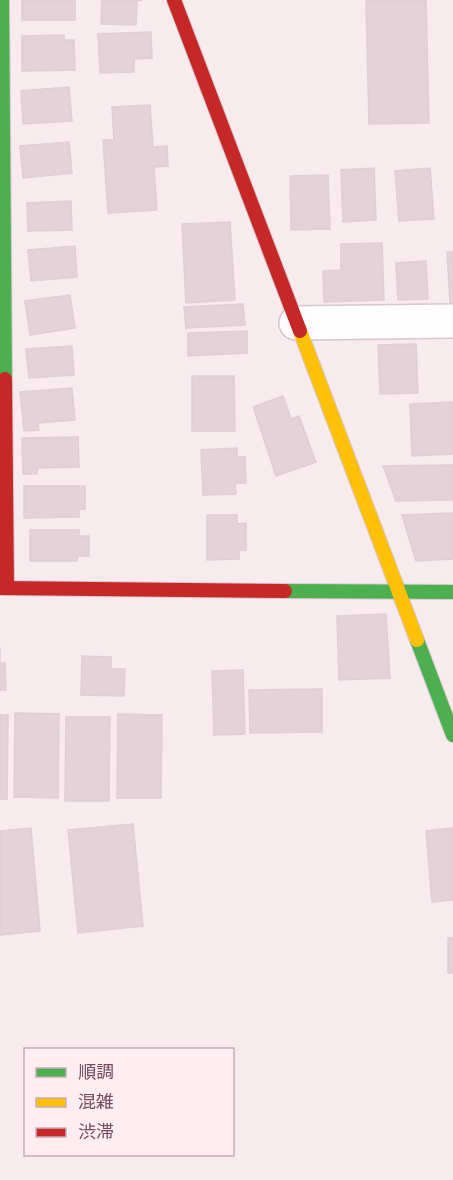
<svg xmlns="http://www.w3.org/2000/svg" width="453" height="1180" font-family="'Archivo Narrow','Noto Sans JP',sans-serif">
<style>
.building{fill:#e3d3d9;stroke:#e0cdd5;stroke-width:1.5}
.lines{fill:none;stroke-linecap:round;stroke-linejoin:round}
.street-casing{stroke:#d7c6cd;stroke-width:36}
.fast-casing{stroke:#d8c7cd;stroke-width:16}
.slow-casing{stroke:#d8c7cd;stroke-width:16}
.jam-casing{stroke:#d8c7cd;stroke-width:16}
.street{stroke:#fefcfc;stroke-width:33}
.fast{stroke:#4caf50;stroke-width:14}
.slow{stroke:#ffc107;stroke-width:14}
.jam{stroke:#c62828;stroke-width:14}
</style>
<rect width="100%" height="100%" fill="#f7ebee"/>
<g class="building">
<rect x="22" y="0" width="53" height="20"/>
<polygon points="102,0 143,0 137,1 136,25 101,24"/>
<polygon points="366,0 426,0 429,123 369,124"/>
<polygon points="151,32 152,58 134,59 134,72 100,73 98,34"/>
<polygon points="64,35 64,40 74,40 75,70 22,71 22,36"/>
<polygon points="69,87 72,121 23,124 21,91"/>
<polygon points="150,105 153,147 167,146 168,166 154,167 157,210 108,213 103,140 114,140 112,107"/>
<polygon points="69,142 72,173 23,178 20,146"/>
<polygon points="374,168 376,220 343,222 341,170"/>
<polygon points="430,168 434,219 399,221 395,171"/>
<polygon points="328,175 330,229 291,230 290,176"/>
<polygon points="71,201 72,230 28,231 27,203"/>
<polygon points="230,222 235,300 186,303 182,224"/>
<polygon points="382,243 384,300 324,302 323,271 341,270 341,244"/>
<polygon points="75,246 77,277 31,281 28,250"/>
<polygon points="447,252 453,252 453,303 450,303"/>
<polygon points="426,261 428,299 398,300 396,263"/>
<polygon points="70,295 75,328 30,335 25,301"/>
<polygon points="243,304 245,325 186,328 184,307"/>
<polygon points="247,331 247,353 188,356 188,333"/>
<polygon points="416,344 418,393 380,394 378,345"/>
<polygon points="72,346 74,375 29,378 26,349"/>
<polygon points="192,376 234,376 235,431 192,431"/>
<polygon points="72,388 75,420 38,423 39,430 24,431 20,392"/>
<polygon points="283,396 291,419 299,416 316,462 276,476 253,407"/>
<polygon points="453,402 453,454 412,456 410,404"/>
<polygon points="78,437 79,467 37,468 37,474 23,474 22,438"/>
<polygon points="237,448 237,457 245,457 246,483 235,483 236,494 203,495 201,450"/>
<polygon points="453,465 453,500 396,501 383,466"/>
<polygon points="24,486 85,486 85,509 79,509 79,517 24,518"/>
<polygon points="453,513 453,559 416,561 402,515"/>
<polygon points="207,515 237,515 237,524 246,523 246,550 239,550 239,559 207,560"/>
<polygon points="30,530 79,530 79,536 89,536 89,556 77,556 77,561 30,561"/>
<polygon points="386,614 390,678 339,680 337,616"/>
<polygon points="0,647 0,663 5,663 6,690 0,690"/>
<polygon points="82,656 111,657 111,669 125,669 124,696 81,695"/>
<polygon points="243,670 245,734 214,735 212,671"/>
<polygon points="322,689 322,732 250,733 249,690"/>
<polygon points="15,713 59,714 58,798 14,797"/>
<polygon points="118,714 162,715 161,798 117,798"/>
<polygon points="0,715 8,715 7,799 0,799"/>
<polygon points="66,717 110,717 109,801 65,801"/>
<polygon points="133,824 143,926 78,933 68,830"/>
<polygon points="31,828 40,931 0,935 0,831"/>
<polygon points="453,828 453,900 432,902 426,831"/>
<rect x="448" y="938" width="5" height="35"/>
</g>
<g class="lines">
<defs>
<polyline id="street" points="296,323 453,321"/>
<g id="fast">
<polyline points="2,0 5,379"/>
<polyline points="285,591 453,592"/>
<polyline points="417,640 453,735"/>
</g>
<polyline id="slow" points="300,331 417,640"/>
<g id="jam">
<polyline points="174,0 300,331"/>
<polyline points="5,379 7,587"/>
<polyline points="0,588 285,591"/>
</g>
</defs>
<use href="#street" class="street-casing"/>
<use href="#fast" class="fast-casing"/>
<use href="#slow" class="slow-casing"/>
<use href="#jam" class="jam-casing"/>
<use href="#street" class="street"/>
<use href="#fast" class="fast"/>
<use href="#slow" class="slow"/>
<use href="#jam" class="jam"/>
</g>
<rect x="24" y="1048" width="210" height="108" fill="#ffedf1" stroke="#c8acb7" stroke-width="1.5"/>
<rect x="36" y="1068" width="30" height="9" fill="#4caf50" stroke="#c8acb7" stroke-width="1.5"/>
<text x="78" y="1078" font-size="18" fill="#754b61">順調</text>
<rect x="36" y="1098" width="30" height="9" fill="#ffc107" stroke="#c8acb7" stroke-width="1.5"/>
<text x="78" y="1108" font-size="18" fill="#754b61">混雑</text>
<rect x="36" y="1128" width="30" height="9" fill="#c62828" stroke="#c8acb7" stroke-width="1.5"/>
<text x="78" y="1138" font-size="18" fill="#754b61">渋滞</text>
</svg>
